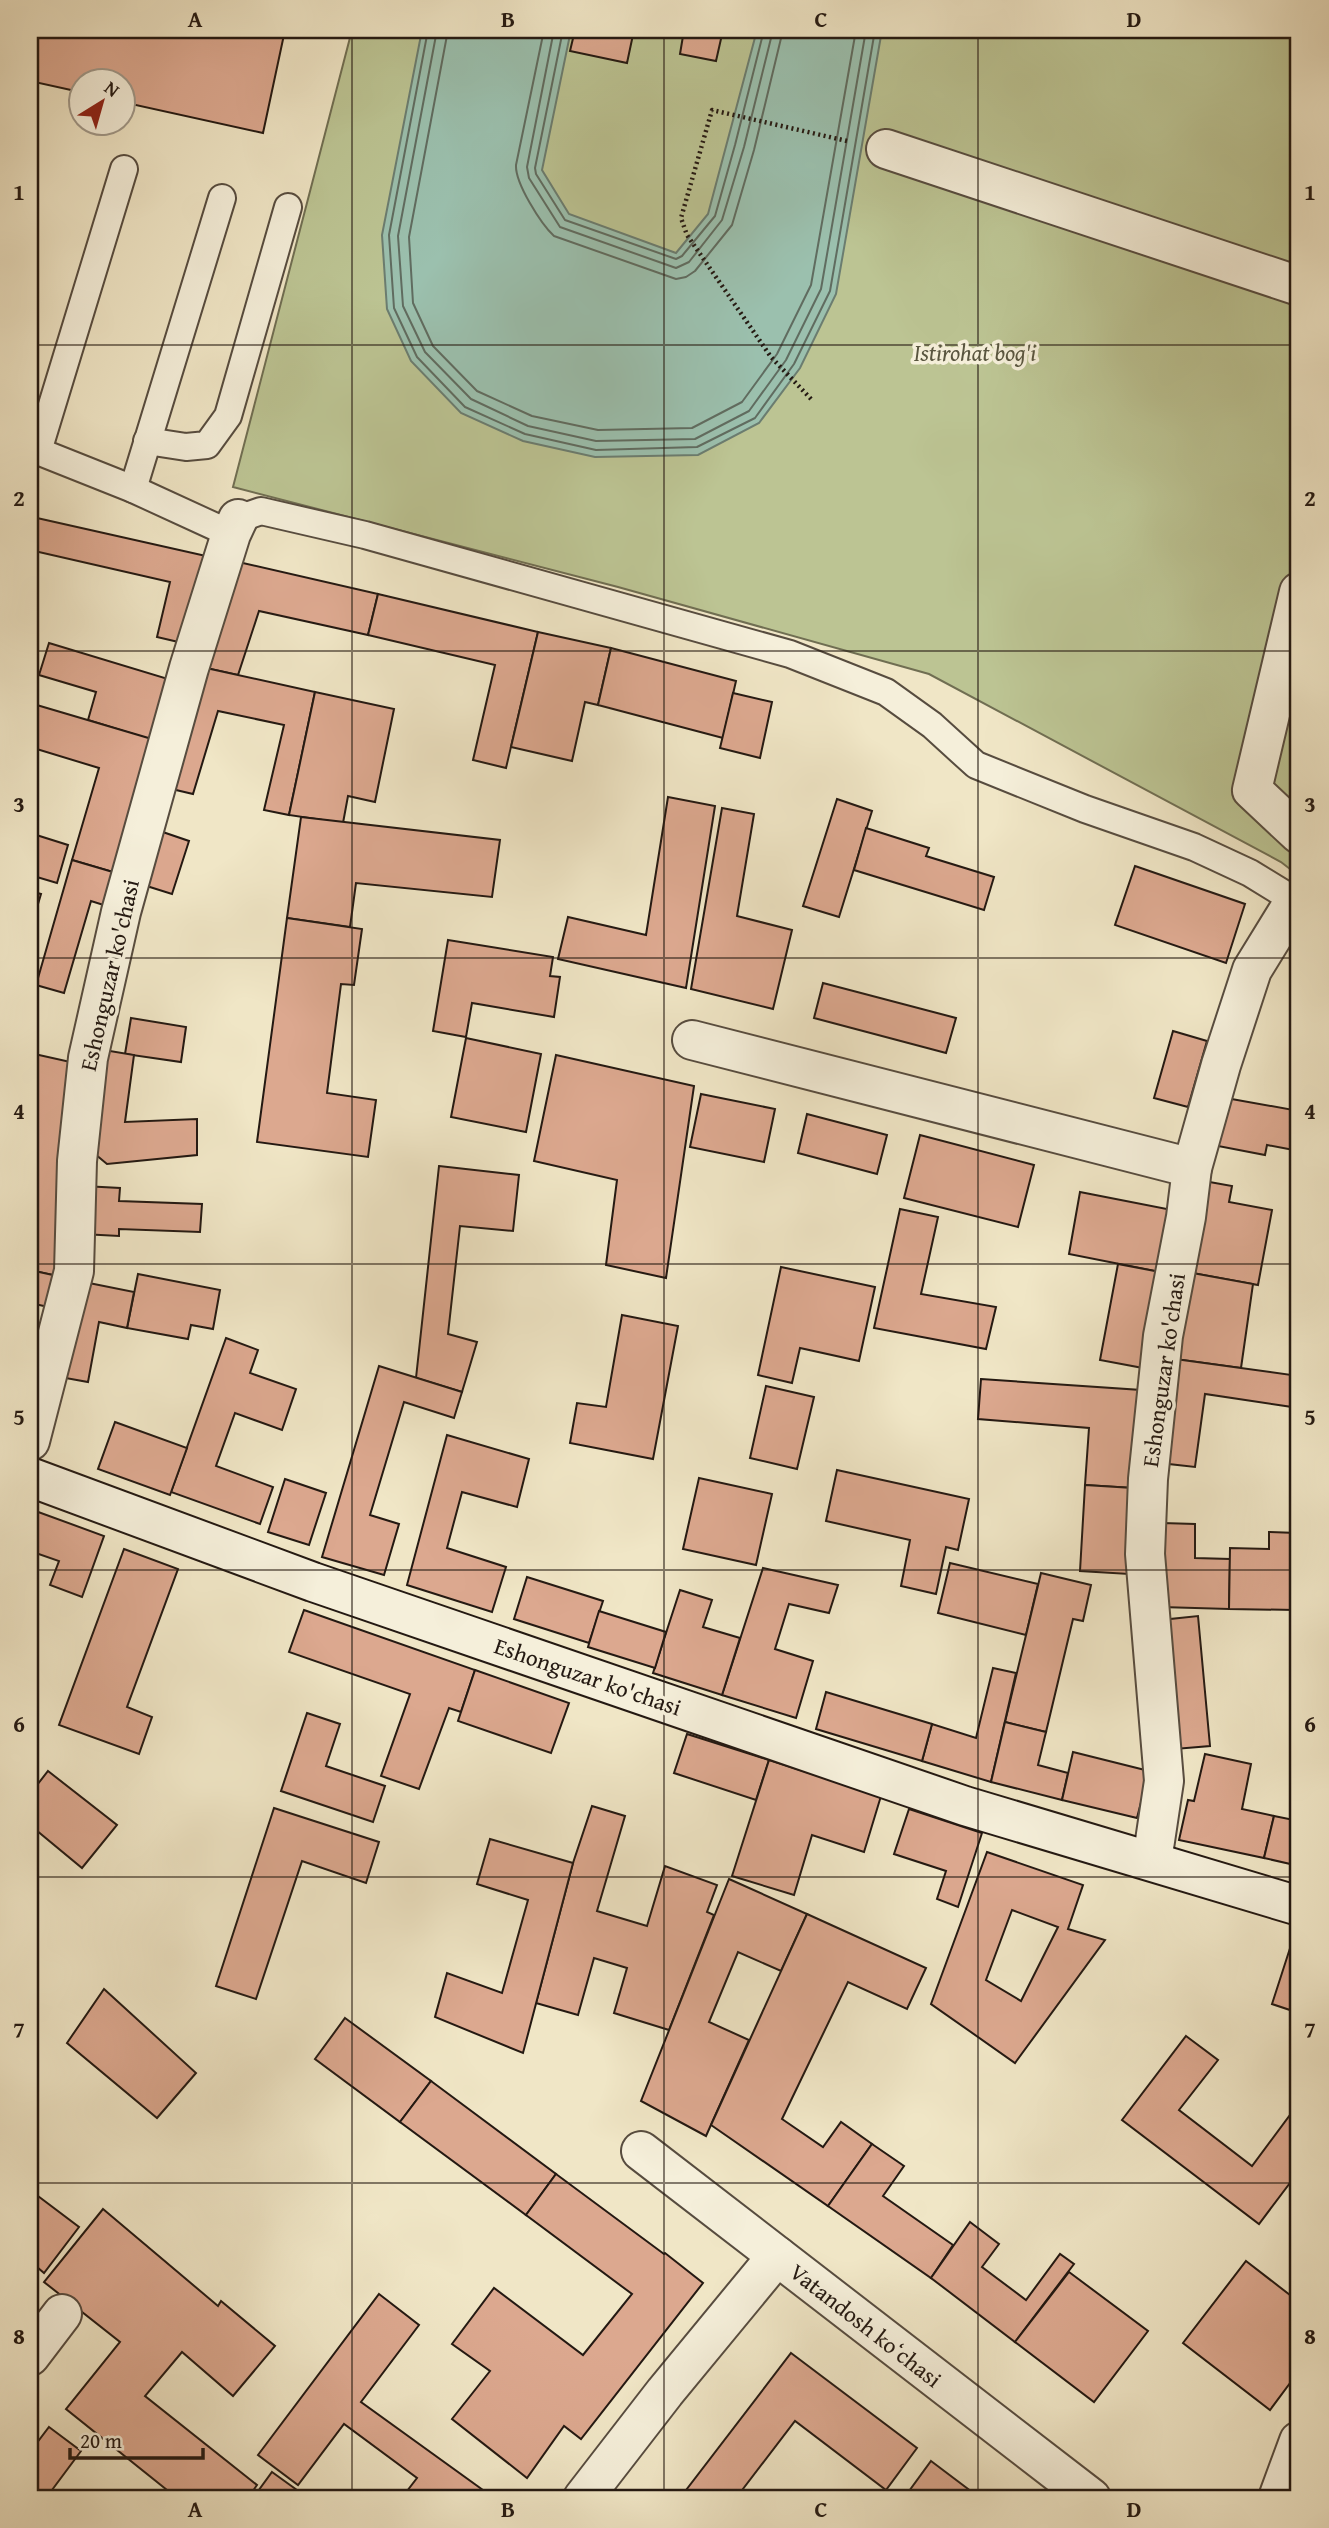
<svg xmlns="http://www.w3.org/2000/svg" width="1329" height="2528" font-family="'Gentium Book Plus',serif">
<style>
.green{fill:#bcc493;stroke:#706e52;stroke-width:2}
.water{fill:#9bc0ae;stroke:#6b7d70;stroke-width:2}
.lines{fill:none;stroke-linecap:round;stroke-linejoin:round}
.shore{stroke:#606c60;stroke-width:2}
.building{fill:#dca88f;stroke:#241912;stroke-width:2;fill-rule:evenodd}
.lane-casing{stroke:#574c3f;stroke-width:30}
.street-casing{stroke:#574c3f;stroke-width:42}
.secondary-casing{stroke:#241912;stroke-width:42}
.path{stroke:#241912;stroke-width:4.5;stroke-dasharray:2 3.5;stroke-linecap:butt}
.lane{stroke:#f5efda;stroke-width:26}
.street{stroke:#f5efda;stroke-width:38}
.secondary{stroke:#f5efda;stroke-width:38}
.grid{fill:none;stroke:#241912;stroke-width:2;stroke-opacity:0.55}
.labels{text-anchor:middle;dominant-baseline:central;stroke-width:7;stroke-linejoin:round;paint-order:stroke}
.park-label{font-size:23px;font-style:italic;fill:#59553f;stroke:#f5efda}
.street-label{font-size:23px;fill:#241912;stroke:#f5efda}
.neatline{fill:none;stroke:#241912;stroke-width:2.5}
.grid-label{font-size:23px;text-anchor:middle;font-weight:bold;fill:#241912}
</style>
<rect width="100%" height="100%" fill="#f0e6c6"/>
<filter id="stains"><feTurbulence type="fractalNoise" baseFrequency=".00286" numOctaves="4"/><feColorMatrix values="0 0 0 0 .2 0 0 0 0 .09 0 0 0 0 .02 0 0 0 .5 -.17"/></filter>
<radialGradient id="worn" r=".72"><stop offset=".6" stop-color="#630" stop-opacity="0"/><stop offset="1" stop-color="#630" stop-opacity=".3"/></radialGradient>
<polygon class="green" points="352,30 1299,30 1299,876 1281,862 929,674 618,587 233,487"/>
<polygon class="water" points="422,30 571,30 542,170 569,214 676,253 708,214 757,30 882,30 836,294 800,368 759,423 698,455 595,457 523,441 461,413 411,361 387,309 382,235"/>
<g class="lines">
<g class="shore">
<polyline points="428,30 389,235 394,308 417,357 465,407 525,434 596,450 697,447 755,418 794,364 830,291 875,30"/>
<polyline points="437,30 398,236 403,306 425,352 471,399 528,426 596,441 695,439 749,411 786,360 821,289 866,30"/>
<polyline points="448,30 409,237 413,303 433,346 477,391 532,416 598,430 692,428 742,402 777,354 811,285 856,30"/>
<path d="M544,30L516,165C515,183 541,224 554,236L676,279L686,277L695,271L732,225L754,150L783,30"/>
<polyline points="554,30 527,167 529,178 560,227 676,268 689,262 722,220 744,147 773,30"/>
<polyline points="563,30 535,168 536,174 565,220 676,259 682,256 715,216 735,145 764,30"/>
</g>
</g>
<g class="building">
<polygon points="30,30 285,30 263,133 122,102 122,80 80,80 80,92 30,81"/>
<polygon points="575,30 634,30 627,63 570,51"/>
<polygon points="684,30 723,30 716,61 680,54"/>
<polygon points="37,518 206,556 187,644 157,637 170,582 30,550"/>
<polygon points="234,561 378,594 368,635 259,611 238,675 197,666"/>
<polygon points="378,594 538,632 506,768 473,760 495,665 368,635"/>
<polygon points="538,632 611,648 598,705 585,702 572,761 511,747"/>
<polygon points="49,643 178,682 149,739 88,720 96,692 39,675"/>
<polygon points="611,648 736,681 723,738 598,705"/>
<polygon points="197,666 315,692 289,815 264,810 284,725 218,711 193,794 159,786"/>
<polygon points="315,692 394,709 375,802 348,796 343,823 289,815"/>
<polygon points="733,693 772,702 760,758 720,748"/>
<polygon points="30,703 162,742 123,875 72,860 99,768 30,747"/>
<polygon points="668,797 715,806 686,988 558,959 568,917 646,935"/>
<polygon points="837,799 872,811 839,917 803,906"/>
<polygon points="722,808 754,814 737,916 792,930 773,1009 691,989"/>
<polygon points="301,817 500,840 492,897 356,883 350,927 287,918"/>
<polygon points="151,828 189,841 172,894 134,882"/>
<polygon points="866,828 929,848 926,856 994,877 984,910 854,870"/>
<polygon points="30,833 68,845 57,883 30,875"/>
<polygon points="72,860 123,875 113,908 91,901 64,993 36,985"/>
<polygon points="1135,866 1245,904 1226,963 1115,925"/>
<polygon points="30,891 41,894 30,931"/>
<polygon points="287,918 362,929 354,985 341,984 327,1093 376,1100 368,1157 257,1142"/>
<polygon points="448,940 553,957 550,976 560,977 554,1017 472,1003 466,1037 433,1031"/>
<polygon points="823,983 956,1018 946,1053 814,1018"/>
<polygon points="131,1018 186,1027 181,1062 125,1054"/>
<polygon points="1173,1031 1207,1041 1188,1107 1154,1098"/>
<polygon points="466,1038 541,1054 526,1132 451,1117"/>
<polygon points="98,1049 134,1055 125,1122 197,1119 197,1155 107,1164 83,1144"/>
<polygon points="30,1053 75,1063 62,1277 30,1270 30,1190 35,1110 30,1109"/>
<polygon points="556,1055 694,1086 666,1278 606,1265 617,1180 534,1161"/>
<polygon points="701,1094 775,1109 764,1162 690,1147"/>
<polygon points="1226,1098 1299,1111 1299,1151 1267,1145 1265,1155 1218,1146"/>
<polygon points="807,1114 887,1135 877,1174 798,1153"/>
<polygon points="920,1135 1034,1165 1018,1227 904,1198"/>
<polygon points="439,1166 519,1175 513,1231 460,1226 448,1334 477,1342 462,1392 416,1378"/>
<polygon points="1204,1181 1232,1186 1229,1202 1272,1210 1258,1285 1187,1272"/>
<polygon points="83,1186 120,1188 119,1201 202,1204 200,1232 119,1229 119,1236 82,1234"/>
<polygon points="1080,1192 1172,1210 1160,1272 1069,1254"/>
<polygon points="900,1209 938,1217 921,1294 996,1307 986,1349 874,1328"/>
<polygon points="1118,1264 1160,1272 1143,1368 1100,1360"/>
<polygon points="781,1267 875,1287 859,1361 800,1348 792,1383 758,1375"/>
<polygon points="30,1270 62,1277 53,1308 30,1303"/>
<polygon points="1187,1272 1253,1284 1241,1368 1175,1359"/>
<polygon points="138,1274 220,1290 213,1329 191,1325 188,1339 127,1328"/>
<polygon points="79,1281 134,1292 127,1328 99,1322 88,1382 60,1377"/>
<polygon points="622,1315 678,1326 653,1459 570,1443 577,1403 606,1407"/>
<polygon points="226,1338 258,1350 250,1373 296,1389 282,1430 235,1413 216,1466 273,1487 260,1524 171,1492"/>
<polygon points="1175,1359 1299,1376 1299,1408 1205,1394 1195,1467 1160,1463"/>
<polygon points="379,1366 462,1392 454,1418 404,1402 370,1515 399,1524 384,1575 322,1557"/>
<polygon points="981,1379 1141,1390 1133,1488 1085,1485 1089,1428 978,1419"/>
<polygon points="766,1386 814,1397 797,1469 750,1458"/>
<polygon points="115,1422 187,1448 170,1495 98,1469"/>
<polygon points="447,1435 529,1459 517,1507 462,1492 447,1548 506,1567 492,1612 407,1585"/>
<polygon points="837,1470 969,1499 958,1550 946,1547 936,1594 901,1586 910,1540 826,1521"/>
<polygon points="699,1478 772,1494 756,1565 683,1549"/>
<polygon points="285,1479 326,1493 309,1545 268,1532"/>
<polygon points="1085,1485 1133,1488 1129,1574 1080,1571"/>
<polygon points="30,1509 104,1536 82,1597 50,1585 59,1561 30,1551"/>
<polygon points="1162,1523 1195,1524 1195,1558 1230,1559 1229,1609 1161,1607"/>
<polygon points="1269,1532 1297,1533 1295,1610 1229,1609 1230,1548 1269,1549"/>
<polygon points="124,1549 178,1569 127,1707 152,1717 139,1754 59,1725"/>
<polygon points="950,1563 1038,1584 1026,1635 938,1613"/>
<polygon points="763,1568 838,1585 829,1613 789,1604 775,1649 813,1661 796,1718 722,1695"/>
<polygon points="1041,1573 1091,1585 1083,1621 1073,1619 1046,1732 1005,1722"/>
<polygon points="527,1577 603,1601 589,1643 514,1619"/>
<polygon points="680,1590 712,1600 703,1627 740,1638 722,1695 653,1673"/>
<polygon points="304,1610 475,1670 461,1712 449,1708 419,1789 381,1776 410,1694 289,1652"/>
<polygon points="599,1611 666,1632 655,1668 588,1647"/>
<polygon points="1198,1616 1210,1746 1175,1749 1161,1620"/>
<polygon points="993,1668 1016,1673 991,1782 922,1761 932,1724 976,1738"/>
<polygon points="475,1670 569,1703 551,1753 458,1721"/>
<polygon points="826,1692 932,1724 922,1761 816,1729"/>
<polygon points="307,1713 340,1724 326,1766 385,1786 373,1822 281,1791"/>
<polygon points="1005,1722 1046,1732 1038,1765 1068,1773 1062,1800 991,1782"/>
<polygon points="687,1734 769,1760 756,1800 674,1773"/>
<polygon points="1073,1752 1149,1771 1137,1818 1062,1800"/>
<polygon points="1205,1754 1251,1764 1242,1809 1274,1816 1264,1858 1179,1840 1188,1800 1194,1801"/>
<polygon points="769,1760 881,1796 864,1852 812,1835 794,1895 732,1876"/>
<polygon points="48,1771 117,1825 82,1868 30,1825 30,1794"/>
<polygon points="592,1806 625,1816 597,1911 647,1926 665,1866 717,1885 707,1912 714,1915 669,2030 614,2013 627,1968 594,1958 578,2015 536,2003 573,1863"/>
<polygon points="274,1808 379,1842 366,1883 302,1861 256,1999 216,1986"/>
<polygon points="909,1809 982,1833 958,1907 937,1899 946,1871 894,1854"/>
<polygon points="1274,1816 1299,1821 1299,1866 1264,1858"/>
<polygon points="490,1839 573,1863 523,2053 435,2017 447,1973 502,1993 528,1900 477,1884"/>
<path d="M987,1852L1083,1885L1068,1929L1105,1940L1015,2063L931,2004ZM1012,1910L1058,1927L1021,2001L986,1980Z"/>
<polygon points="729,1879 807,1914 781,1971 738,1952 709,2022 749,2040 706,2136 641,2101"/>
<polygon points="807,1914 926,1968 907,2009 848,1982 782,2119 823,2147 841,2122 872,2144 828,2206 711,2125"/>
<polygon points="1292,1942 1299,1945 1299,2013 1272,2004"/>
<polygon points="104,1989 196,2073 157,2118 67,2043"/>
<polygon points="345,2018 431,2081 400,2122 315,2059"/>
<polygon points="1186,2036 1218,2060 1179,2110 1252,2166 1290,2115 1299,2122 1299,2171 1259,2224 1122,2120"/>
<polygon points="431,2081 556,2174 526,2215 400,2122"/>
<polygon points="872,2144 904,2166 883,2196 953,2245 931,2278 828,2206"/>
<polygon points="556,2174 664,2254 665,2253 703,2283 581,2439 564,2426 527,2478 452,2419 490,2371 452,2344 494,2288 583,2355 632,2294 526,2215"/>
<polygon points="30,2190 79,2227 44,2273 30,2261"/>
<polygon points="103,2209 218,2306 221,2301 275,2346 233,2396 182,2352 145,2396 257,2485 248,2498 177,2498 66,2409 120,2342 44,2282"/>
<polygon points="970,2222 999,2244 982,2267 1026,2300 1060,2254 1074,2264 1015,2342 931,2278"/>
<polygon points="1246,2261 1299,2302 1299,2371 1270,2410 1183,2343"/>
<polygon points="1069,2272 1148,2331 1094,2402 1015,2342"/>
<polygon points="379,2294 419,2325 361,2402 494,2498 409,2498 404,2495 417,2478 344,2424 298,2485 258,2455"/>
<polygon points="791,2353 917,2448 886,2490 795,2421 736,2498 680,2498"/>
<polygon points="49,2427 81,2451 46,2498 30,2498 30,2452"/>
<polygon points="931,2461 980,2498 904,2498"/>
<polygon points="272,2472 308,2498 253,2498"/>
</g>
<g class="lines">
<defs>
<g id="lane">
<polyline points="147,441 186,447 207,445 228,416 288,207"/>
<polyline points="30,448 133,489 231,534"/>
<polyline points="38,451 124,169"/>
<polyline points="133,489 222,198"/>
<polyline points="238,519 261,511 365,535 790,654 886,692 932,725 976,765 1085,809 1194,847 1250,873 1299,903"/>
</g>
<g id="street">
<polyline points="886,149 1299,286"/>
<polyline points="1299,592 1252,790 1299,834"/>
<polyline points="692,1040 1192,1168"/>
<polyline points="30,1441 74,1271 77,1161 88,1058 121,912 189,668 231,534 238,519"/>
<polyline points="1152,1861 1164,1781 1145,1554 1148,1479 1163,1336 1186,1217 1192,1168 1221,1065 1252,970 1295,900"/>
<polyline points="641,2151 1091,2498"/>
<polyline points="30,2356 62,2314"/>
<polyline points="583,2498 665,2392 777,2256"/>
<polyline points="1278,2498 1299,2441"/>
</g>
<polyline id="secondary" points="30,1477 313,1582 965,1806 1299,1906"/>
</defs>
<use href="#lane" class="lane-casing"/>
<use href="#street" class="street-casing"/>
<use href="#secondary" class="secondary-casing"/>
<polyline class="path" points="811,399 771,357 687,235 681,218 712,110 847,141"/>
<use href="#lane" class="lane"/>
<use href="#street" class="street"/>
<use href="#secondary" class="secondary"/>
</g>
<path class="grid" d="M352,30V2498M664,30V2498M978,30V2498M30,345H1299M30,651H1299M30,958H1299M30,1264H1299M30,1570H1299M30,1877H1299M30,2183H1299"/>
<g class="labels">
<g class="park-label">
<text x="975" y="352">Istirohat bog'i</text>
</g>
<g class="street-label">
<text transform="translate(109 975) rotate(-77)">Eshonguzar ko'chasi</text>
<text transform="translate(1163 1370) rotate(-82)">Eshonguzar ko'chasi</text>
<text transform="translate(588 1676) rotate(19)">Eshonguzar ko'chasi</text>
<text transform="translate(866 2325) rotate(38)">Vatandosh koʻchasi</text>
</g>
</g>
<rect width="1329" height="2528" fill="none" stroke="#f0e6c6" stroke-width="77"/>
<g transform="translate(102 102) rotate(37)"><circle r="33" fill="#f5efda" stroke="#a1998a" stroke-width="2"/>
<path d="M0-5L12 26L0 18L-12 26Z" fill="#8f2418"/>
<text y="-10" font-size="19" font-weight="bold" text-anchor="middle" fill="#241912">N</text>
</g>
<path d="M70 2448v10h133v-10" fill="none" stroke="#241912" stroke-width="3.5"/>
<text x="80" y="2448" font-size="21" fill="#241912" stroke="#f5efda" stroke-width="5" paint-order="stroke">20 m</text>
<rect x="38" y="38" width="1252" height="2452" class="neatline"/>
<g class="grid-label">
<text x="195" y="27">A</text>
<text x="508" y="27">B</text>
<text x="821" y="27">C</text>
<text x="1134" y="27">D</text>
<text x="19" y="200">1</text>
<text x="1310" y="200">1</text>
<text x="19" y="506">2</text>
<text x="1310" y="506">2</text>
<text x="19" y="812">3</text>
<text x="1310" y="812">3</text>
<text x="19" y="1119">4</text>
<text x="1310" y="1119">4</text>
<text x="19" y="1425">5</text>
<text x="1310" y="1425">5</text>
<text x="19" y="1732">6</text>
<text x="1310" y="1732">6</text>
<text x="19" y="2038">7</text>
<text x="1310" y="2038">7</text>
<text x="19" y="2344">8</text>
<text x="1310" y="2344">8</text>
<text x="195" y="2517">A</text>
<text x="508" y="2517">B</text>
<text x="821" y="2517">C</text>
<text x="1134" y="2517">D</text>
</g>
<rect width="100%" height="100%" filter="url(#stains)"/>
<rect width="100%" height="100%" fill="url(#worn)"/>
</svg>
